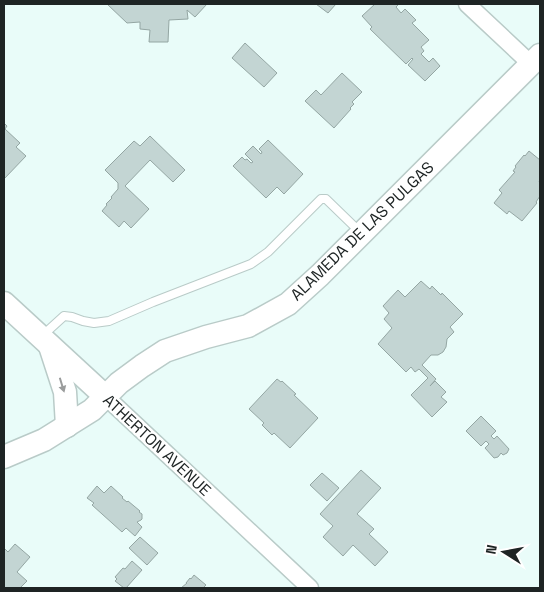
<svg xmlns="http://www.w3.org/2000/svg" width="544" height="592" font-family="'Space Grotesk',sans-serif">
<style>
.building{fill:#c3d5d3;stroke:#94a6a3}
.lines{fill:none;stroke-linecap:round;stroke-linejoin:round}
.lane-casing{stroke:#b9cbc8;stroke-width:10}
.street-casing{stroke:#b9cbc8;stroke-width:19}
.secondary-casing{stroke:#b9cbc8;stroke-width:25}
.lane{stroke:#fff;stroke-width:8}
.street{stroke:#fff;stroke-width:16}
.secondary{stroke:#fff;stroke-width:22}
.oneway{fill:#9a9c9c}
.labels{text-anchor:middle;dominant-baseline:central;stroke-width:4.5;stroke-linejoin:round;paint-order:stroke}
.street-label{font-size:16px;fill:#1e2424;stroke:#fff}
</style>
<rect width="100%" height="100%" fill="#e9fcf9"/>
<g class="building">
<polygon points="107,4 207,4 195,17 187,10 188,19 169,20 168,42 149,42 150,30 140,29 140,22 127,23"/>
<polygon points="316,4 336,4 328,13"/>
<polygon points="375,4 399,4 396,7 401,13 405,9 416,20 412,23 429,40 421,47 424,51 421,54 429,62 433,58 440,66 425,81 408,65 413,59 412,58 406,64 370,29 372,27 362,16"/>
<polygon points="245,43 277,73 264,87 232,58"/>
<polygon points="342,73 362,92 352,102 354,104 350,108 351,109 334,128 305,101 316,90 321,95"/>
<polygon points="4,123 7,126 5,129 20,143 16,147 26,156 4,179"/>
<polygon points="150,136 185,170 173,182 150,160 125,186 149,209 131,228 124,221 119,227 102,211 107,205 106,204 112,198 111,197 118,189 118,183 105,170 134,141 140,146"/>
<polygon points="268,140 303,174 284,194 277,187 266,198 233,166 242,157 245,160 247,159 251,163 253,162 245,154 253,146 261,154 262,152 259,149"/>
<polygon points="529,151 540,160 540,180 539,182 540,183 540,196 536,202 537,203 522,221 509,211 507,214 494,203 502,193 499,190 515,172 513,171 516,167 515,166 524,155 525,156"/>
<polygon points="421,281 430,289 432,286 441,295 442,293 463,314 450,327 454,332 447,339 446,347 443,352 438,355 431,355 422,365 436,379 430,386 435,381 446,392 441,397 447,402 432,417 411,395 428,378 419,369 415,372 411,367 406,372 378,344 392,328 384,319 389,313 383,306 398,290 405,297"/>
<polygon points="277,379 281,382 282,381 296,394 294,395 318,418 290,448 274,433 272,435 262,425 264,423 249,409"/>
<polygon points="481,416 496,431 491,436 494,439 497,436 509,449 507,453 503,455 501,453 498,457 494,458 485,448 489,444 486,441 481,446 466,431"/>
<polygon points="361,470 381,488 357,514 374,529 369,534 388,552 375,566 353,545 343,556 323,537 333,526 320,514"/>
<polygon points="322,473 339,488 327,501 310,485"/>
<polygon points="97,486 104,493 111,486 123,497 122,498 127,502 128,501 140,511 139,512 142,514 142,519 141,520 137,522 142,527 135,536 126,528 122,532 92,505 94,503 87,498"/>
<polygon points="140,537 158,553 147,565 129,548"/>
<polygon points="15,544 30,557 17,572 27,581 20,588 4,588 4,548 8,552"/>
<polygon points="132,561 142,570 126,588 124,588 115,581 117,579 115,577 123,568 125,569"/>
<polygon points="194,575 206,585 203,588 181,588 187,583 186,583 190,578 191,579"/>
</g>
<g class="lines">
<defs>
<polyline id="lane" points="42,336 64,316 72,317 83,321 94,323 109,321 153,302 251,264 268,252 321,199 326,199 360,232"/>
<g id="street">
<polyline points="467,4 531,64"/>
<polyline points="106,397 310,588"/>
</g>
<g id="secondary">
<polyline points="4,303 106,397"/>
<polyline points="50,346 65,392 67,426"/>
<polyline points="4,457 44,440 92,410 119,383 142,366 165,351 206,337 248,326 288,304 320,275 540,55"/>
</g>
</defs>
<use href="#lane" class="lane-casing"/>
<use href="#street" class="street-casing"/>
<use href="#secondary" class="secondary-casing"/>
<use href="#lane" class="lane"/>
<use href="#street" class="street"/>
<use href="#secondary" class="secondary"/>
</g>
<defs><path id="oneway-solid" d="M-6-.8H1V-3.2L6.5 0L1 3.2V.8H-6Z" transform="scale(1.25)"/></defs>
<use class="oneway" href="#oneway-solid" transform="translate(62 385) rotate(73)"/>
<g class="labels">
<g class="street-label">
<text transform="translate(362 231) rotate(-44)">ALAMEDA DE LAS PULGAS</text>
<text transform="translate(157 445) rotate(43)">ATHERTON AVENUE</text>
</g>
</g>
<rect width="544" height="592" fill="none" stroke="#1e2424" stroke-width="10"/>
<g transform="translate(504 552) rotate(281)" stroke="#ffffff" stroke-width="4" paint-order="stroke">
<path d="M0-4L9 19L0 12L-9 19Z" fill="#1e2424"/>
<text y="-8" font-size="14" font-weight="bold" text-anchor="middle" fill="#1e2424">N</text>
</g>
</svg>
